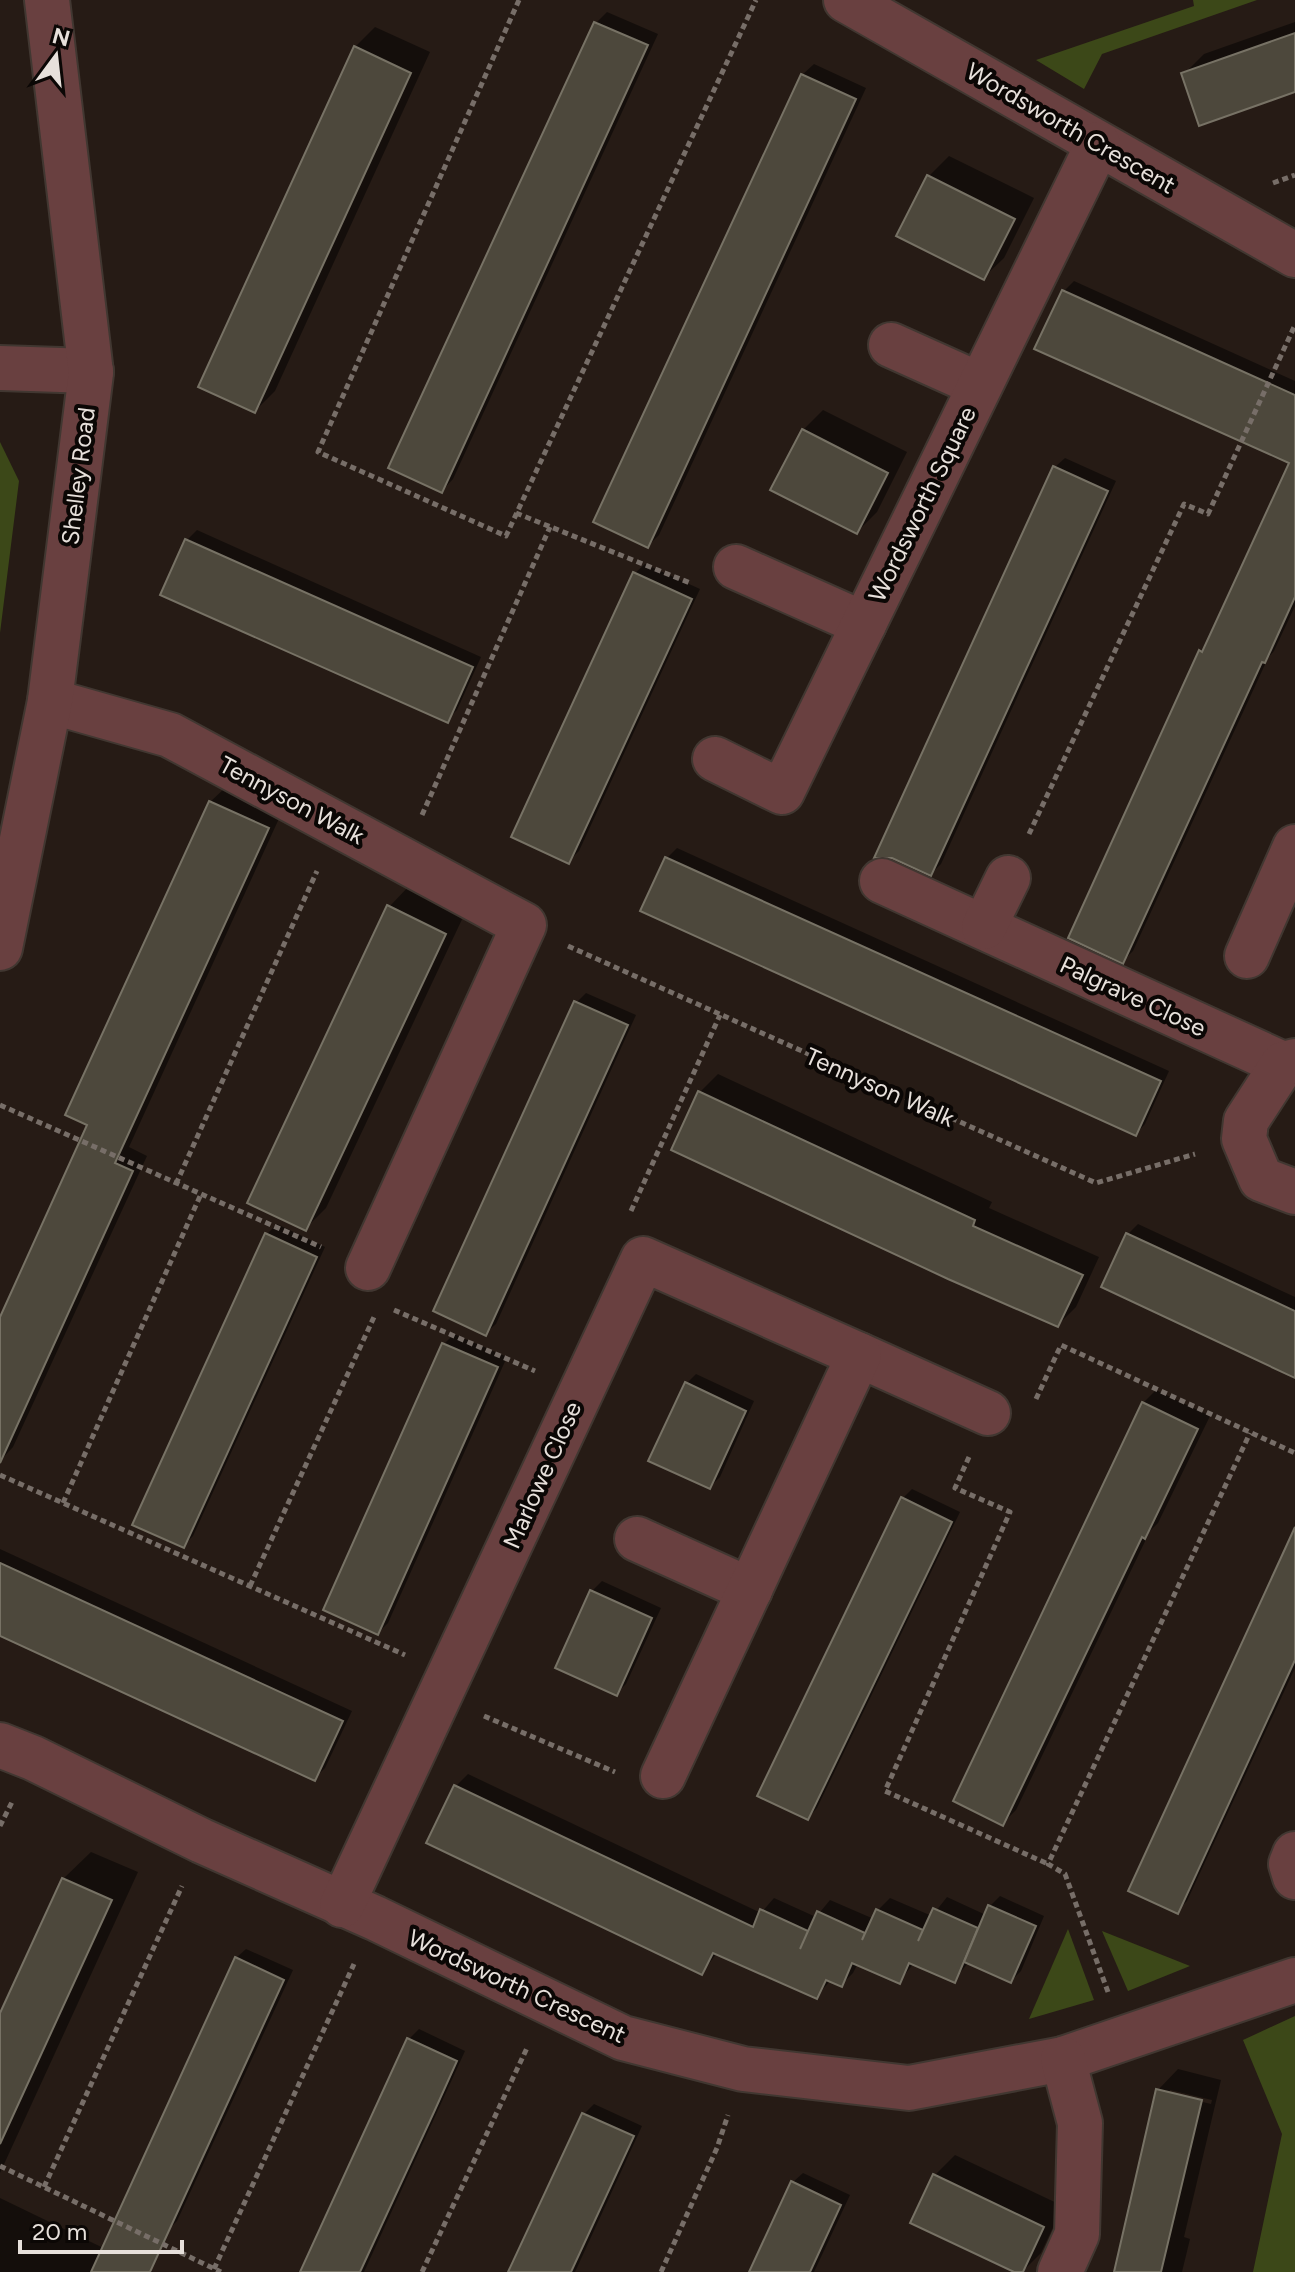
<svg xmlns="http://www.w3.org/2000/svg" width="1295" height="2272" font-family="Figtree,sans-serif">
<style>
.green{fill:#3c4818}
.shadow{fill:#0007;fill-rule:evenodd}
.building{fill:#4d483c;stroke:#777265;stroke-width:2}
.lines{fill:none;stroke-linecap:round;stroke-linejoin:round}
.minor-casing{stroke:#413731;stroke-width:48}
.path{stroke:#776e68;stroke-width:5;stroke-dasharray:6 4;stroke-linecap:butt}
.minor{stroke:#694040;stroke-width:44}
.labels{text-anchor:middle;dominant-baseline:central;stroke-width:8;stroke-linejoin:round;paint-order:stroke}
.street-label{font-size:24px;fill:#e7e0db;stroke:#0b0705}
</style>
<rect width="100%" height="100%" fill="#261b15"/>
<g class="green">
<polygon points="1193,0 1257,0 1102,54 1084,89 1036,60 1194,6"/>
<polygon points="0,442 19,481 0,633"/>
<polygon points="1068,1929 1094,2000 1029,2019"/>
<polygon points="1102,1931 1190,1966 1128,1991"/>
<polygon points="1295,2016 1295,2272 1253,2272 1282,2134 1243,2040"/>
</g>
<g class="shadow">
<polygon points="607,12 658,34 453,479 442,491 596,23"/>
<polygon points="1295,22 1295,90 1184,74 1204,54"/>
<polygon points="375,27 430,52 275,391 255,411 355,47"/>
<polygon points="814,64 866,88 659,535 648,546 802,75"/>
<polygon points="949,156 1034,198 1004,258 983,278 899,235 929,176"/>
<polygon points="1074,281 1295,381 1295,606 1274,651 1268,658 1133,951 1123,961 1201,651 1208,645 1291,462 1064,291"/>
<polygon points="823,410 907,452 877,512 857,532 803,430"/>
<polygon points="1065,458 1116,481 941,864 931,874 1055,467"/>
<polygon points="197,530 481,657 457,710 447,720 187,540"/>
<polygon points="645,564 700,589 579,851 569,861 635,573"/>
<polygon points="226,787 282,812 129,1147 147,1156 13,1447 0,1461 0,1321 90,1124 210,802"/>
<polygon points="677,848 1169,1071 1145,1124 1136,1134 667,858"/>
<polygon points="409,886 465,913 326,1208 306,1228 389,907"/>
<polygon points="586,993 636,1015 496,1324 486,1333 576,1003"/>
<polygon points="718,1074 992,1202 989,1208 1099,1257 1076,1307 1058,1325 700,1092"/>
<polygon points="277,1224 325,1247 193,1536 183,1546 267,1234"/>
<polygon points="1138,1224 1295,1297 1295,1376 1103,1286 1128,1234"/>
<polygon points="454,1334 507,1357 388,1623 378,1633 444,1344"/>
<polygon points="696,1374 754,1401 720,1477 710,1487 686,1384"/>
<polygon points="1156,1390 1210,1416 1158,1523 1150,1531 1016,1810 1003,1823 1143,1403"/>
<polygon points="912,1489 960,1512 817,1808 808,1818 902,1499"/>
<polygon points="1295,1533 1295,1668 1187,1901 1177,1911"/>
<polygon points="0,1549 352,1711 325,1768 315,1778 0,1634"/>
<polygon points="602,1581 661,1608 626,1684 616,1694 592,1591"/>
<polygon points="468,1774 761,1913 774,1898 816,1917 830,1900 874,1919 878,1910 890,1898 932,1916 947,1897 986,1915 990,1906 1000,1896 1044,1916 1021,1971 1011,1981 969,1962 954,1980 914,1963 899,1982 858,1963 853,1973 841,1985 831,1980 816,1997 717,1953 702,1973 456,1786"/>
<polygon points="91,1852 138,1872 0,2173 0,2018 63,1879"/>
<polygon points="246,1949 293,1970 177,2221 167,2231 236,1958"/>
<polygon points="419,2029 465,2051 364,2272 303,2272 409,2039"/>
<path d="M1178,2069L1221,2080L1184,2237L1190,2239L1182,2272H1116L1158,2090ZM1170,2090L1212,2100L1211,2104L1170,2094Z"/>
<polygon points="594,2104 642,2126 575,2272 511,2272 584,2114"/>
<polygon points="955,2155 1063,2206 1041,2253 1022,2272 1018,2272 935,2175"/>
<polygon points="803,2173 850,2195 814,2272 751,2272 793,2182"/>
<polygon points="0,2198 153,2272 0,2272"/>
</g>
<g class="building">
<polygon points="594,22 648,45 442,493 388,468"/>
<polygon points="1295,33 1295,92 1199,126 1181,73"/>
<polygon points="354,46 411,73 255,413 198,387"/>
<polygon points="801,74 856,99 648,548 593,522"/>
<polygon points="927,175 1015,219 984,280 896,236"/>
<polygon points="1062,290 1295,395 1295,597 1265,663 1262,662 1123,964 1068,938 1199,650 1202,652 1289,463 1034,349"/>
<polygon points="802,429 888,473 857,534 770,490"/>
<polygon points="1053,466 1108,491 1063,589 931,876 892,858 874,858"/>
<polygon points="185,539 473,667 448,723 160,595"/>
<polygon points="633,572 692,599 569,864 511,837"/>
<polygon points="209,801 269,828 115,1163 133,1171 0,1463 0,1317 87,1125 65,1115"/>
<polygon points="665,857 1161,1081 1136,1136 640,911"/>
<polygon points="387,905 446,934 306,1231 247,1203"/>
<polygon points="574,1001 628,1025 486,1336 433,1311"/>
<polygon points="698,1091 975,1220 973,1226 1083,1275 1058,1327 948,1279 671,1150"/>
<polygon points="265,1233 317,1257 184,1548 132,1525"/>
<polygon points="1126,1233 1295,1311 1295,1378 1101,1287"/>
<polygon points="442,1343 498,1367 378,1635 323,1610"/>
<polygon points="685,1382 746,1411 710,1489 648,1461"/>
<polygon points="1142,1402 1198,1429 1145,1539 1142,1537 1003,1826 953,1801"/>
<polygon points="901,1497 952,1522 808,1820 757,1796"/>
<polygon points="1295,1527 1295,1660 1178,1914 1128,1891"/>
<polygon points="0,1563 343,1721 315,1781 0,1636"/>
<polygon points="590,1590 652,1618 617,1696 555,1668"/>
<polygon points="454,1785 753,1927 760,1909 808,1931 800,1949 817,1911 865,1933 862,1940 876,1909 923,1930 918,1941 933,1908 978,1928 955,1983 909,1963 900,1984 852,1963 842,1987 826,1980 817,1999 713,1953 702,1975 426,1843"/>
<polygon points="62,1878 112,1900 0,2144 0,2013"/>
<polygon points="988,1905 1036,1926 1011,1983 964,1962"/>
<polygon points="235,1957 284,1980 150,2272 91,2272"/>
<polygon points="407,2038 457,2061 434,2112 360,2272 300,2272"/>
<polygon points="1156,2089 1202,2100 1161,2272 1114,2272"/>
<polygon points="582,2113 634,2136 571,2272 508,2272"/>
<polygon points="933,2174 1044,2227 1023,2272 1014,2272 910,2223"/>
<polygon points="791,2181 841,2205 810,2272 749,2272"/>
</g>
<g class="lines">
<defs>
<g id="minor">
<polyline points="846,0 1295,255"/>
<polyline points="891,345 980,385"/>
<polyline points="0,368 91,371"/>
<polyline points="736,567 864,624"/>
<polyline points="50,701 170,735 524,925 368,1268"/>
<polyline points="715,759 782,792 1098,144"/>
<polyline points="882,881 1283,1064"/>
<polyline points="984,927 1008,878"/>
<polyline points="0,948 50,701 91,373 47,0"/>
<polyline points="1247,956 1295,847"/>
<polyline points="1295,1061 1283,1064 1246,1121 1244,1139 1261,1179 1295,1192"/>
<polyline points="859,1355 988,1413"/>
<polyline points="637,1539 750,1590"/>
<polyline points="0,1745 33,1758 202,1841 375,1918 623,2038 743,2069 909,2088 1063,2059 1295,1980"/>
<polyline points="1295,1854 1291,1864 1295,1877"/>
<polyline points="342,1905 643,1259 859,1355 663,1776"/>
<polyline points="1060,2272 1077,2234 1080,2123 1063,2059"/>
</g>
</defs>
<use href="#minor" class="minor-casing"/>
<g class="path">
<polyline points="519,0 318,452 506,536 756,0"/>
<polyline points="1273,183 1295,175"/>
<polyline points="516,513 690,583"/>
<polyline points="422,815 550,527"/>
<polyline points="1029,834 1184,504 1208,514 1295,325"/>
<polyline points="568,946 1096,1183 1195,1154"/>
<polyline points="0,1105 321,1247"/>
<polyline points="176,1184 317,871"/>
<polyline points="631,1211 720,1015"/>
<polyline points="394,1310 535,1371"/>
<polyline points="1036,1399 1061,1345 1295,1453"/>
<polyline points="969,1457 955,1488 1010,1512 885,1791 1048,1864"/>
<polyline points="0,1475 405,1655"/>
<polyline points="63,1503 201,1194"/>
<polyline points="250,1586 374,1317"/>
<polyline points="484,1716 615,1772"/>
<polyline points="0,1826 12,1802"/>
<polyline points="1108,1992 1065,1874 1048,1864 1250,1433"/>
<polyline points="0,2166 221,2272"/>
<polyline points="44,2187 182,1886"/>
<polyline points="214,2269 354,1964"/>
<polyline points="422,2272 527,2048"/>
<polyline points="661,2272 717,2148 728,2115"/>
</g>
<use href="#minor" class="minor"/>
</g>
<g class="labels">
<g class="street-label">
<text transform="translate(1071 128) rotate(30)">Wordsworth Crescent</text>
<text transform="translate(78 476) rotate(-83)">Shelley Road</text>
<text transform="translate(922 504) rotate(-64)">Wordsworth Square</text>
<text transform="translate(292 800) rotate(28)">Tennyson Walk</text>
<text transform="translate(1133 996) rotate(25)">Palgrave Close</text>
<text transform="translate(880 1087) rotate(24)">Tennyson Walk</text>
<text transform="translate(542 1475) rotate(-66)">Marlowe Close</text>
<text transform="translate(517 1986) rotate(25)">Wordsworth Crescent</text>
</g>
</g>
<g transform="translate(56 56) rotate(15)" stroke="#0b0705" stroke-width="6" paint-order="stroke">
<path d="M0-6L14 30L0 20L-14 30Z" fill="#e7e0db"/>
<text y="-12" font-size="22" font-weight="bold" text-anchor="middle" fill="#e7e0db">N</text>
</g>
<path d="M20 2240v12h162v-12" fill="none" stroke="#e7e0db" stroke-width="4"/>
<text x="32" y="2240" font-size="24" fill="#e7e0db" stroke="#0b0705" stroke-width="6" paint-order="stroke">20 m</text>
</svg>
